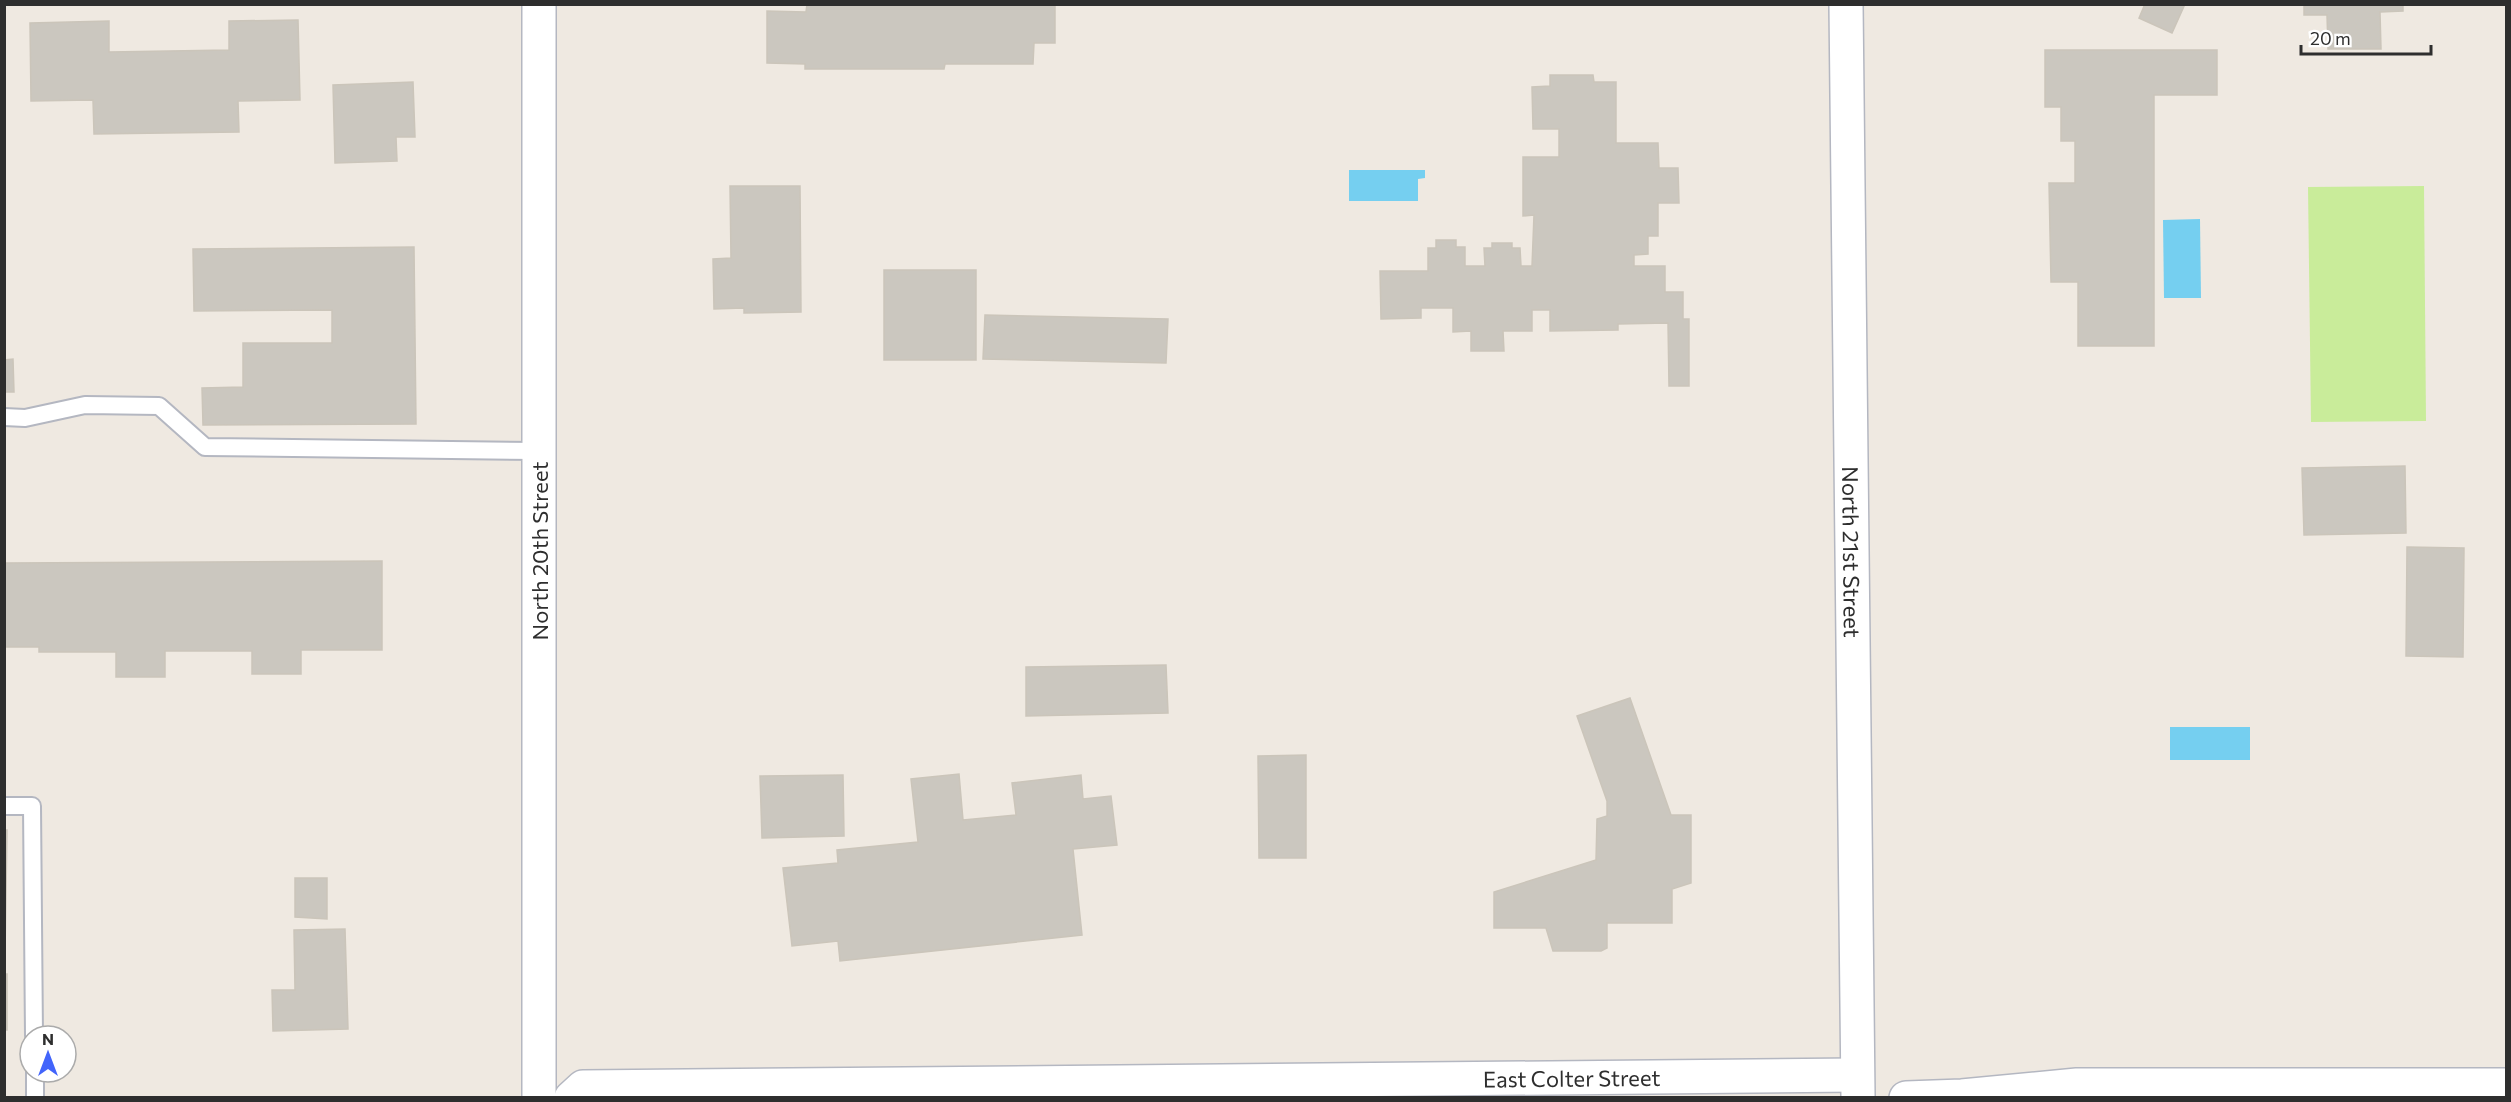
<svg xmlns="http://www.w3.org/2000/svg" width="2511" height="1102" font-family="Commissioner,sans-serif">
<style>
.pitch{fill:#c9ec9a}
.water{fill:#75cff0}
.building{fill:#cbc7bf;stroke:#cbc5ba;stroke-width:1.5}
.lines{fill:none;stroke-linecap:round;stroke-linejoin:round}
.service-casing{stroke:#b4b7c1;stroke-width:20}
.minor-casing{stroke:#b4b7c1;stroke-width:36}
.tertiary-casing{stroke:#b4b7c1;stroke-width:36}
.service{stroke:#fff;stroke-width:16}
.minor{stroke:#fff;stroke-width:33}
.tertiary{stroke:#fff;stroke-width:33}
.labels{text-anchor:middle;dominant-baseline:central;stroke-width:4.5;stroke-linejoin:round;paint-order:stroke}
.street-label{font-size:22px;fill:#2e2e2e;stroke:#fff}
</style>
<rect width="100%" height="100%" fill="#efe9e1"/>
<polygon class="pitch" points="2424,186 2426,421 2311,422 2308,187"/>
<g class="water">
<polygon points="1349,170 1425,170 1425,178 1418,179 1418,201 1349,201"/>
<polygon points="2200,219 2201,298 2164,298 2163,220"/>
<rect x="2170" y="727" width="80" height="33"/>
</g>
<g class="building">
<polygon points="807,4 1055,4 1055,43 1034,43 1033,64 945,64 944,69 805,69 805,64 767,63 767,11 806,12"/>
<polygon points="2145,4 2185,4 2172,33 2139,18"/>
<polygon points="2304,4 2403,4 2403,11 2380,12 2381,49 2328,49 2327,15 2304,15"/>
<polygon points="298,20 300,100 238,101 239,132 94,134 93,100 31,101 30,23 109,21 109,52 229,50 229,21"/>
<polygon points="2045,50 2217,50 2217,95 2154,95 2154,346 2078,346 2078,282 2051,282 2049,183 2075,183 2075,141 2061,141 2061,107 2045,107"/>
<polygon points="1550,75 1593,75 1594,82 1616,82 1616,143 1658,143 1659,168 1678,168 1679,203 1658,203 1658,236 1648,236 1648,254 1634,255 1634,266 1665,266 1665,292 1683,292 1683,319 1689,319 1689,386 1669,386 1668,323 1618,324 1618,330 1550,331 1550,310 1532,310 1532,331 1503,331 1504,351 1471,351 1471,331 1453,332 1453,308 1421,308 1421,318 1381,319 1380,271 1428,271 1428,248 1436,248 1436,240 1456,240 1456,247 1465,247 1465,266 1485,266 1484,248 1492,248 1492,243 1512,243 1512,248 1520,248 1521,266 1532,266 1534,215 1523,216 1523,157 1559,157 1559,129 1533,129 1532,87 1550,86"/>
<polygon points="413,82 415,137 396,137 397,161 335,163 333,85"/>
<polygon points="730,186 800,186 801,312 744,313 744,308 714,309 713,259 731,258"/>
<polygon points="414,247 416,424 203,425 202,388 243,387 243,343 332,343 332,310 194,311 193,249"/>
<rect x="884" y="270" width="92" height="90"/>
<polygon points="985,315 1168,319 1166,363 983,359"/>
<polygon points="13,359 14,392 4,392 4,360"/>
<polygon points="2405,466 2406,533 2304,535 2302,468"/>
<polygon points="2407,547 2464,548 2463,657 2406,656"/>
<polygon points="382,561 382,650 301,650 301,674 252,674 252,651 165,651 165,677 116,677 116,652 39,652 39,647 4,647 4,563"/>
<polygon points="1166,665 1168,713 1026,716 1026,667"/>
<polygon points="1630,698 1671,815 1691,815 1691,883 1672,889 1672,923 1607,923 1607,948 1601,951 1553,951 1546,928 1494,928 1494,892 1596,860 1597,819 1607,816 1607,801 1577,716"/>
<polygon points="1306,755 1306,858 1259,858 1258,756"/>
<polygon points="959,774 963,820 1016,815 1012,783 1081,775 1083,799 1111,796 1117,845 1073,849 1082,935 840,961 838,941 792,946 783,868 838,863 837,850 918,842 911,779"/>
<polygon points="843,775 844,836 762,838 760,776"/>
<polygon points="4,830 7,830 5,954 4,954"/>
<polygon points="295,878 327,878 327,919 295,917"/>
<polygon points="345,929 348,1029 273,1031 272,990 295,990 294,930"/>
<rect x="4" y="974" width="3" height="56"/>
</g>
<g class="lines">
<defs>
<g id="service">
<polyline points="4,417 25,418 85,405 159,406 205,447 539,451"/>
<polyline points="4,806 32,806 34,1036"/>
<polyline points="35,1072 35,1098"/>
</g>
<g id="minor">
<path id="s1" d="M1846,4L1858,1096"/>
<path id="s2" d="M571,1098L583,1087L1857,1075"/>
<polyline points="1906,1098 1962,1096 2077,1085 2506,1085"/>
</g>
<polyline id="tertiary" points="539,4 539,1098"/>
</defs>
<use href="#service" class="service-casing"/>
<use href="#minor" class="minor-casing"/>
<use href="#tertiary" class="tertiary-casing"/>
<use href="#service" class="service"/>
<use href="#minor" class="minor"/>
<use href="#tertiary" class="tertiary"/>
</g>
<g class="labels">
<g class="street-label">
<text transform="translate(539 551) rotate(-90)">North 20th Street</text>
<text stroke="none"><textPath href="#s1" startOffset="548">North 21st Street</textPath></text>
<text stroke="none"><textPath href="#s2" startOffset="1005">East Colter Street</textPath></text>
</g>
</g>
<rect width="2511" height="1102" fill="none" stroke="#2e2e2e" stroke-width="12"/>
<g transform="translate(48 1054)"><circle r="28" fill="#ffffff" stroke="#ababab" stroke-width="1.5"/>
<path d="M0-4.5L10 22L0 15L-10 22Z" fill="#4264fb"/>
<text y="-9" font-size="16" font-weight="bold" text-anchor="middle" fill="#2e2e2e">N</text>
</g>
<path d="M2301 45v9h130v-9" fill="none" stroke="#2e2e2e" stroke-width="3"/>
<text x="2310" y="45" font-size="18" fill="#2e2e2e" stroke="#ffffff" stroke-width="4.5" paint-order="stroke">20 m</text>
</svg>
